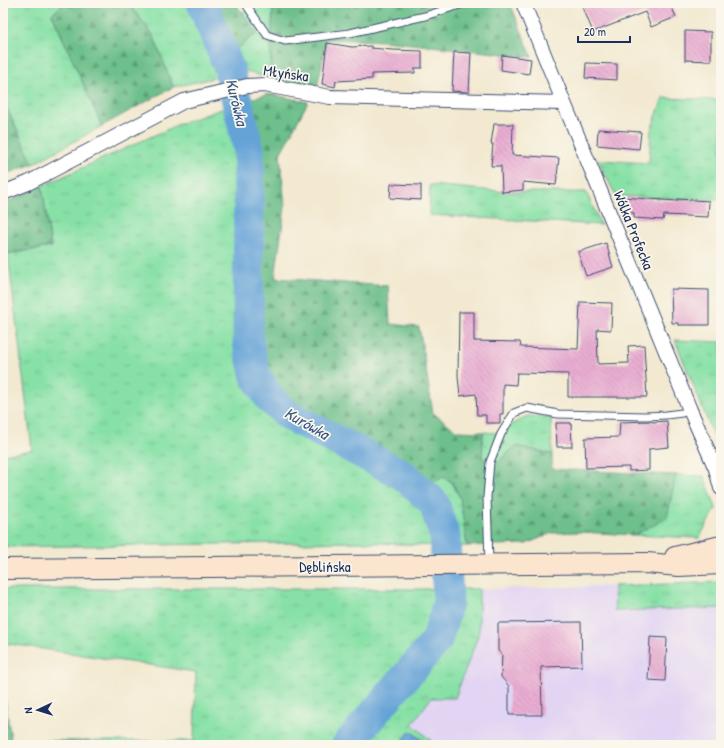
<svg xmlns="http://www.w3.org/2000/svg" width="724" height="748" font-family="'Patrick Hand',sans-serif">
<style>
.built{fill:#e2d4f3}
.grass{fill:url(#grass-tufts);stroke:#518882}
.forest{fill:url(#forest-firs);stroke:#447774}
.water{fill:url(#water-ripples);stroke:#40699a}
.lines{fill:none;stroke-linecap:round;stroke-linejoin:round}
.river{stroke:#65a3d7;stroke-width:31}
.building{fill:url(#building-back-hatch)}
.lane-casing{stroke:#3b4b6f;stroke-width:9}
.street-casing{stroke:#3b4b6f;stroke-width:16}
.secondary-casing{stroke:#3b4b6f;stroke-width:22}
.lane{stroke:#fff;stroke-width:7}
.street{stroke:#fff;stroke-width:14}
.secondary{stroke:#fbe5cf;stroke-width:20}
.labels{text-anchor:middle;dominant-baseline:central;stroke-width:3.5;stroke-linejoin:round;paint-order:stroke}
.street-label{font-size:15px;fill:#1b2f5e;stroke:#fbf7ec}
.water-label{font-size:16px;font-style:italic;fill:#355888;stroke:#fbf7ec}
</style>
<defs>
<pattern id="grass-tufts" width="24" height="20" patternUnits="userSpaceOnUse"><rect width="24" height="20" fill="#87e1a6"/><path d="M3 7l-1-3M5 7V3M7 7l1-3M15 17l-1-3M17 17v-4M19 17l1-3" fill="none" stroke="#74c191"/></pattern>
<pattern id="forest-firs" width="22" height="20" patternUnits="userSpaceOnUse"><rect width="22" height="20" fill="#6dbf8b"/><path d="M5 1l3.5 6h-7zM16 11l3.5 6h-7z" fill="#599c75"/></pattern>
<pattern id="water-ripples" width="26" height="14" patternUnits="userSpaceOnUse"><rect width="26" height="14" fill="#65a3d7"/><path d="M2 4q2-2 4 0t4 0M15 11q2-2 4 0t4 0" fill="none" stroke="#5285b2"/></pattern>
<pattern id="building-back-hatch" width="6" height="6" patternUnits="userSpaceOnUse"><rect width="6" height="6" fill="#e9add2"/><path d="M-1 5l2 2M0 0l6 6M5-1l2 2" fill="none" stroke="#c795b7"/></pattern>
</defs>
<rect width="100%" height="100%" fill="#fbf7ec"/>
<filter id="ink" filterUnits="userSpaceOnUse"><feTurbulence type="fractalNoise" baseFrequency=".025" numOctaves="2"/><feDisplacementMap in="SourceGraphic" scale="8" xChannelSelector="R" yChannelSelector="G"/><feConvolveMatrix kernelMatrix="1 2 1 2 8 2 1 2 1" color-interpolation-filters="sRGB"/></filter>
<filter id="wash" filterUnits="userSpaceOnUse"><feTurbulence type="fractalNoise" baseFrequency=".012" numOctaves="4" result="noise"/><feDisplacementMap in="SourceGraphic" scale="16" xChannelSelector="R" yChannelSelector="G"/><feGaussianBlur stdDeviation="0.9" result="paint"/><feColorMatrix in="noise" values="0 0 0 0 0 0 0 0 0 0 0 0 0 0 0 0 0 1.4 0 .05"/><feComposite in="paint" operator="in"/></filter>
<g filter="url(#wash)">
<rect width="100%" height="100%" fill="#f2e9d0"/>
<polygon class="built" points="614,586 615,611 721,608 721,745 436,745 412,724 431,698 480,612 479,589"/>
<g class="grass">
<polygon points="3,3 64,3 52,14 102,126 33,164 3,100"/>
<polygon points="128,3 210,3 231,53 257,33 242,12 264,3 273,3 270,79 246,71 173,87 153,35"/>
<polygon points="663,98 721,100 721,200 616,196 598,160 649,163 651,130"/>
<polygon points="246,100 256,154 254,333 300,415 372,452 431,484 443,477 452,482 460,498 467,546 454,547 364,542 3,547 3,455 32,450 8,254 51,247 42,186 177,125"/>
<polygon points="430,185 507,192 586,192 601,225 429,215"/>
<polygon points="675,340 721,342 721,453 719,449"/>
<polygon points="527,416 551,417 552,454 515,446 494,467 482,458 483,432 496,433"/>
<polygon points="676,475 704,476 716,508 699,538 634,535 667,517"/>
<polygon points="721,582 721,608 615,611 614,586"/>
<polygon points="3,589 479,589 479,633 455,698 431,698 412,724 436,745 429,745 410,731 399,745 93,745 93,741 194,741 196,672 3,643"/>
</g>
<g class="forest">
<polygon points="65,3 128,3 153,35 173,87 102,126 52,14"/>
<polygon points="210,3 235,3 257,33 231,53"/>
<polygon points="273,3 510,3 532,57 384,41 327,39 317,88 270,79"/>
<polygon points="269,94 308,102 280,154 285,207 275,278 388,286 390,324 419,327 433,413 457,431 483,432 482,458 494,466 515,446 552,454 552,469 676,475 667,518 634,535 580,532 552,533 526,544 467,546 460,498 452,482 443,477 431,484 372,452 300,415 266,383 254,333 256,154 246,100"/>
<polygon points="3,100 33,164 3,175"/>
<polygon points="42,186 51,247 3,254 3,204"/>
<polygon points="3,683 11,740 93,741 93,745 3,745"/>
</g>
<polygon class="water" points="410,731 429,745 399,745"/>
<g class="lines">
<polyline class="river" points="202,3 229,68 249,151 248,343 256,377 270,399 288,415 403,475 434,503 445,537 448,603 437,640 347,745"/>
</g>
<g id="blocks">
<g class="building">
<polygon points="581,3 670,3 676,17 651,27 645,12 593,32"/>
<polygon points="685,31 711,32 711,61 685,60"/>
<polygon points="327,43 352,47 371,46 371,48 392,50 422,51 422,68 415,68 415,73 372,74 372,79 336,81 335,87 322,84"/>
<polygon points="454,52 471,53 469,92 452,91"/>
<polygon points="502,55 531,59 529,74 501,70"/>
<polygon points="586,63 617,64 617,80 585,78"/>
<polygon points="494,124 513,124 512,155 559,158 556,185 523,182 523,190 502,192 501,166 491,166 493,144 491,144"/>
<polygon points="598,129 641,132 639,149 597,145"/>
<polygon points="391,184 421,185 421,200 390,198"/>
<polygon points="622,197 677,201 677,199 709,201 708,217 664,215 663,220 634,218 634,213 621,212"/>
<polygon points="606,243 613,267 586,276 578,252"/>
<polygon points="671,289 709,290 709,325 678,325 678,323 672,323"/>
<polygon points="580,302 612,303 611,330 597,329 598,364 629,363 628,346 644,345 647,397 568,397 568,374 517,373 516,385 503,384 503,414 500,414 500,423 486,423 486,415 477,415 476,394 460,396 458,376 459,312 474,312 474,341 520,342 521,347 578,349"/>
<polygon points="652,421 652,422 667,421 669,447 649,449 649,470 629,471 629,467 586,468 585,438 619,437 620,422"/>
<polygon points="556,423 571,423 572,447 557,447"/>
<polygon points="581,622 582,666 541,667 542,715 509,715 509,686 501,677 502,654 498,651 498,623"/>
<polygon points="650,637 667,638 665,681 648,680"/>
</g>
</g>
</g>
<g filter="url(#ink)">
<use href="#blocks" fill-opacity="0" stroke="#3b4b6f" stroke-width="1"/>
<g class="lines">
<defs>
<g id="lane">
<polyline points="245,3 267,35 285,41 350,33 425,16 466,3"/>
<polyline points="489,563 487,497 490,462 501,434 514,413 527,408 558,414 646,416 666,415 682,413 690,410"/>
</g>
<g id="street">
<polyline points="523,3 690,410 716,469 721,488"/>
<polyline points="3,193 28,183 184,101 247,86 265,85 330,97 563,103"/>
</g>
<g id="secondary">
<polyline points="675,557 721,546"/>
<polyline points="3,569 647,563 679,566 721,564"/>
</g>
</defs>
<use href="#lane" class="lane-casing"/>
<use href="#street" class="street-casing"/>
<use href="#secondary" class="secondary-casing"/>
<use href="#lane" class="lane"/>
<use href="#street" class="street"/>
<use href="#secondary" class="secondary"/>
</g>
</g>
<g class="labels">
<g class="street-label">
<text transform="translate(286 73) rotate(8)">Młyńska</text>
<text transform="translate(634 230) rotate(68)">Wólka Profecka</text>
<text x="325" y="566">Dęblińska</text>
</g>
<g class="water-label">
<text transform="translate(237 102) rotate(76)">Kurówka</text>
<text transform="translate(307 423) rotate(30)">Kurówka</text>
</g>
</g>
<rect width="724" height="748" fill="none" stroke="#fbf7ec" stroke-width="16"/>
<g transform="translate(38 710) rotate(266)" stroke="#fbf7ec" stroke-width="3" paint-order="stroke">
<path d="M0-3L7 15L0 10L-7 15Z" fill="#1b2f5e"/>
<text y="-6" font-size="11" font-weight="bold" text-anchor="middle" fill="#1b2f5e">N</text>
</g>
<path d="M578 36v6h52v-6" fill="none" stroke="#1b2f5e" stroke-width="2"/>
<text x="584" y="36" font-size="12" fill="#1b2f5e" stroke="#fbf7ec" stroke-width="3" paint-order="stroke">20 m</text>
</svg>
